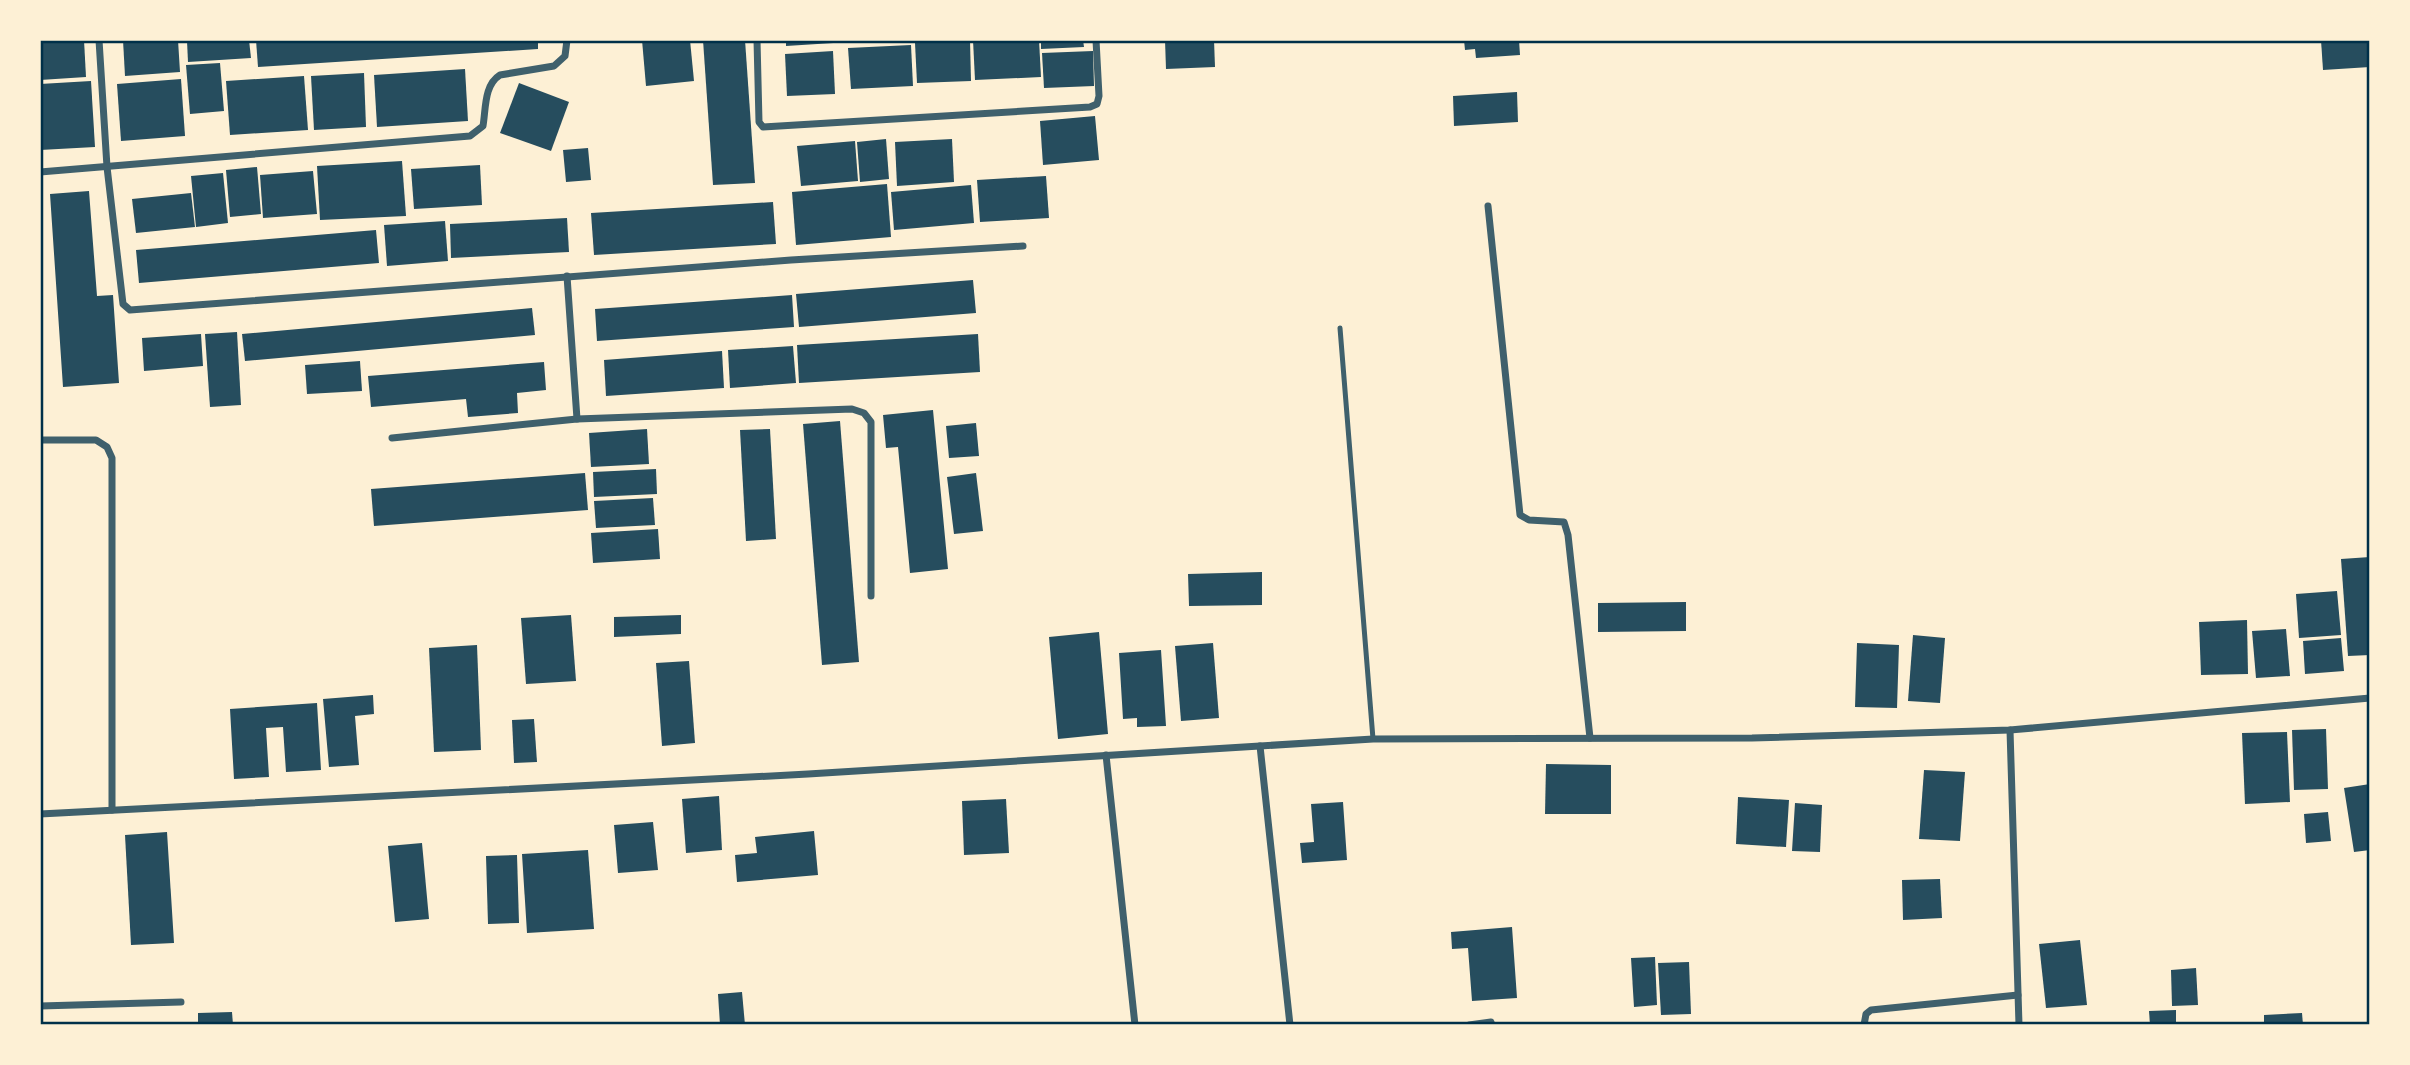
<svg xmlns="http://www.w3.org/2000/svg" width="2410" height="1065" font-family="'Asap Condensed',sans-serif">
<style>
.building{fill:#264d5e}
.lines{fill:none;stroke-linecap:round;stroke-linejoin:round}
.service{stroke:#3f606c;stroke-width:5}
.minor{stroke:#3f606c;stroke-width:7}
.neatline{fill:none;stroke:#003049;stroke-width:2.5}
</style>
<rect width="100%" height="100%" fill="#fdf0d5"/>
<g class="building">
<polygon points="40,40 84,40 86,77 40,80"/>
<polygon points="123,40 178,40 180,72 125,76"/>
<polygon points="200,40 249,40 251,58 188,62 187,41"/>
<polygon points="256,40 538,40 538,49 258,67"/>
<polygon points="642,40 690,40 694,81 646,86"/>
<polygon points="703,40 745,40 755,183 713,185"/>
<polygon points="786,40 849,40 849,42 786,46"/>
<polygon points="970,40 971,81 917,83 915,43"/>
<polygon points="973,40 1039,40 1041,77 975,80"/>
<polygon points="1041,40 1083,40 1084,47 1041,49"/>
<polygon points="1165,40 1214,40 1215,67 1166,69"/>
<polygon points="1464,40 1519,40 1520,55 1476,58 1475,49 1465,50"/>
<polygon points="2321,40 2370,40 2370,67 2323,70"/>
<polygon points="911,45 913,86 851,89 848,48"/>
<polygon points="833,51 835,94 787,96 785,54"/>
<polygon points="1093,51 1094,86 1044,88 1042,53"/>
<polygon points="220,63 224,111 190,114 186,65"/>
<polygon points="465,69 468,121 377,127 374,75"/>
<polygon points="364,73 366,127 314,130 311,76"/>
<polygon points="304,76 308,130 230,135 226,81"/>
<polygon points="181,79 185,136 121,141 117,84"/>
<polygon points="91,81 95,147 40,150 40,84"/>
<polygon points="519,83 569,102 551,151 500,133"/>
<polygon points="1517,92 1518,122 1454,126 1453,96"/>
<polygon points="1095,116 1099,160 1043,165 1040,121"/>
<polygon points="886,139 889,179 860,182 857,142"/>
<polygon points="952,139 954,182 897,186 895,142"/>
<polygon points="855,141 858,181 801,186 797,146"/>
<polygon points="588,148 591,180 566,182 563,150"/>
<polygon points="402,161 406,216 320,220 317,166"/>
<polygon points="480,165 482,205 414,209 411,169"/>
<polygon points="257,167 261,214 230,217 226,170"/>
<polygon points="313,171 317,214 263,218 260,175"/>
<polygon points="223,173 228,223 196,227 191,176"/>
<polygon points="1046,176 1049,218 980,222 977,180"/>
<polygon points="887,184 891,237 796,245 792,192"/>
<polygon points="971,185 974,223 894,230 891,192"/>
<polygon points="89,191 97,296 113,295 119,383 63,387 50,194"/>
<polygon points="191,193 195,227 136,233 132,199"/>
<polygon points="773,202 776,244 594,255 591,213"/>
<polygon points="567,218 569,252 451,258 450,224"/>
<polygon points="445,221 448,261 387,266 384,225"/>
<polygon points="376,230 379,263 139,283 136,250"/>
<polygon points="973,280 976,313 799,327 796,294"/>
<polygon points="792,295 794,327 597,341 595,309"/>
<polygon points="532,308 535,335 245,361 242,334"/>
<polygon points="237,332 241,405 210,407 205,334"/>
<polygon points="201,334 203,366 144,371 142,338"/>
<polygon points="978,334 980,372 799,383 797,345"/>
<polygon points="793,346 796,383 730,388 728,350"/>
<polygon points="722,351 724,388 606,396 604,360"/>
<polygon points="360,361 362,391 307,394 305,365"/>
<polygon points="544,362 546,390 517,393 518,413 468,417 466,399 371,407 368,376"/>
<polygon points="933,410 948,569 910,573 898,447 886,448 883,415"/>
<polygon points="840,421 859,662 822,665 803,424"/>
<polygon points="976,423 979,456 949,458 946,426"/>
<polygon points="647,429 649,464 591,467 589,433"/>
<polygon points="770,429 776,539 746,541 740,430"/>
<polygon points="656,469 657,494 594,497 593,472"/>
<polygon points="585,473 588,510 374,526 371,489"/>
<polygon points="976,473 983,531 954,534 947,477"/>
<polygon points="653,498 655,525 596,528 594,501"/>
<polygon points="658,529 660,559 593,563 591,533"/>
<polygon points="2370,557 2370,655 2348,656 2341,559"/>
<polygon points="1262,572 1262,605 1189,606 1188,574"/>
<polygon points="2337,591 2341,635 2299,638 2296,594"/>
<polygon points="1686,602 1686,631 1598,632 1598,603"/>
<polygon points="571,615 576,681 526,684 521,618"/>
<polygon points="681,615 681,634 614,637 614,617"/>
<polygon points="2247,620 2248,674 2201,675 2199,622"/>
<polygon points="2286,629 2290,676 2256,678 2252,631"/>
<polygon points="1099,632 1108,734 1058,739 1049,637"/>
<polygon points="1913,635 1945,638 1940,703 1908,701"/>
<polygon points="2341,638 2344,671 2305,674 2303,641"/>
<polygon points="1213,643 1219,718 1181,721 1175,646"/>
<polygon points="1857,643 1899,645 1897,708 1855,707"/>
<polygon points="477,645 481,750 434,752 429,648"/>
<polygon points="1161,650 1166,726 1137,727 1137,718 1123,719 1119,653"/>
<polygon points="689,661 695,743 662,746 656,663"/>
<polygon points="373,695 374,714 355,716 359,765 329,767 323,699"/>
<polygon points="317,703 321,770 286,772 283,727 266,728 269,777 234,779 230,709"/>
<polygon points="534,719 537,762 514,763 512,720"/>
<polygon points="2326,729 2328,789 2294,790 2292,730"/>
<polygon points="2287,732 2290,802 2245,804 2242,733"/>
<polygon points="1546,764 1611,765 1611,814 1545,814"/>
<polygon points="1924,770 1965,772 1960,841 1919,839"/>
<polygon points="2370,784 2370,850 2354,852 2344,788"/>
<polygon points="719,796 722,850 686,853 682,799"/>
<polygon points="1738,797 1789,800 1786,847 1736,844"/>
<polygon points="1006,799 1009,853 964,855 962,801"/>
<polygon points="1343,802 1347,860 1302,863 1300,843 1314,842 1311,804"/>
<polygon points="1795,803 1822,805 1820,852 1792,851"/>
<polygon points="2328,812 2331,841 2306,843 2304,814"/>
<polygon points="653,822 658,870 618,873 614,825"/>
<polygon points="814,831 818,875 737,882 735,855 757,853 755,837"/>
<polygon points="167,832 174,943 131,945 125,835"/>
<polygon points="422,843 429,919 395,922 388,846"/>
<polygon points="588,850 594,929 527,933 522,854"/>
<polygon points="517,855 519,923 488,924 486,856"/>
<polygon points="1940,879 1942,918 1903,920 1902,880"/>
<polygon points="1512,927 1517,998 1472,1001 1468,948 1452,949 1451,932"/>
<polygon points="2080,940 2087,1005 2046,1008 2039,944"/>
<polygon points="1655,957 1657,1005 1634,1007 1631,958"/>
<polygon points="1689,962 1691,1014 1661,1015 1658,963"/>
<polygon points="2196,968 2198,1005 2172,1006 2171,970"/>
<polygon points="742,992 745,1025 720,1025 718,994"/>
<polygon points="2176,1010 2176,1025 2150,1025 2149,1011"/>
<polygon points="232,1012 233,1025 198,1025 198,1013"/>
<polygon points="2302,1013 2303,1025 2264,1025 2264,1015"/>
</g>
<g class="lines">
<polyline class="service" points="1340,328 1373,739"/>
<g class="minor">
<polyline points="99,40 107,167 123,304 130,310 791,260 1023,246"/>
<polyline points="757,40 759,122 763,127 1090,107 1097,104 1099,96 1096,40"/>
<path d="M40,172L470,136L483,126C486,108 484,85 500,75L554,66L565,56L567,40"/>
<polyline points="1488,206 1520,515 1529,520 1564,522 1568,535 1590,738"/>
<polyline points="567,276 577,419"/>
<polyline points="392,438 577,419 852,409 864,413 871,422 871,596"/>
<polyline points="40,440 96,440 107,447 112,458 112,810"/>
<polyline points="2010,730 2019,1025"/>
<polyline points="1260,746 1290,1025"/>
<polyline points="1106,755 1135,1025"/>
<polyline points="40,814 808,774 1373,739 1752,738 2010,730 2370,698"/>
<polyline points="40,1006 181,1002"/>
<polyline points="1469,1025 1491,1022 1492,1025"/>
<polyline points="1864,1025 1866,1014 1871,1010 2018,995"/>
</g>
</g>
<rect width="2410" height="1065" fill="none" stroke="#fdf0d5" stroke-width="84"/>
<rect x="42" y="42" width="2326" height="981" class="neatline"/>
</svg>
